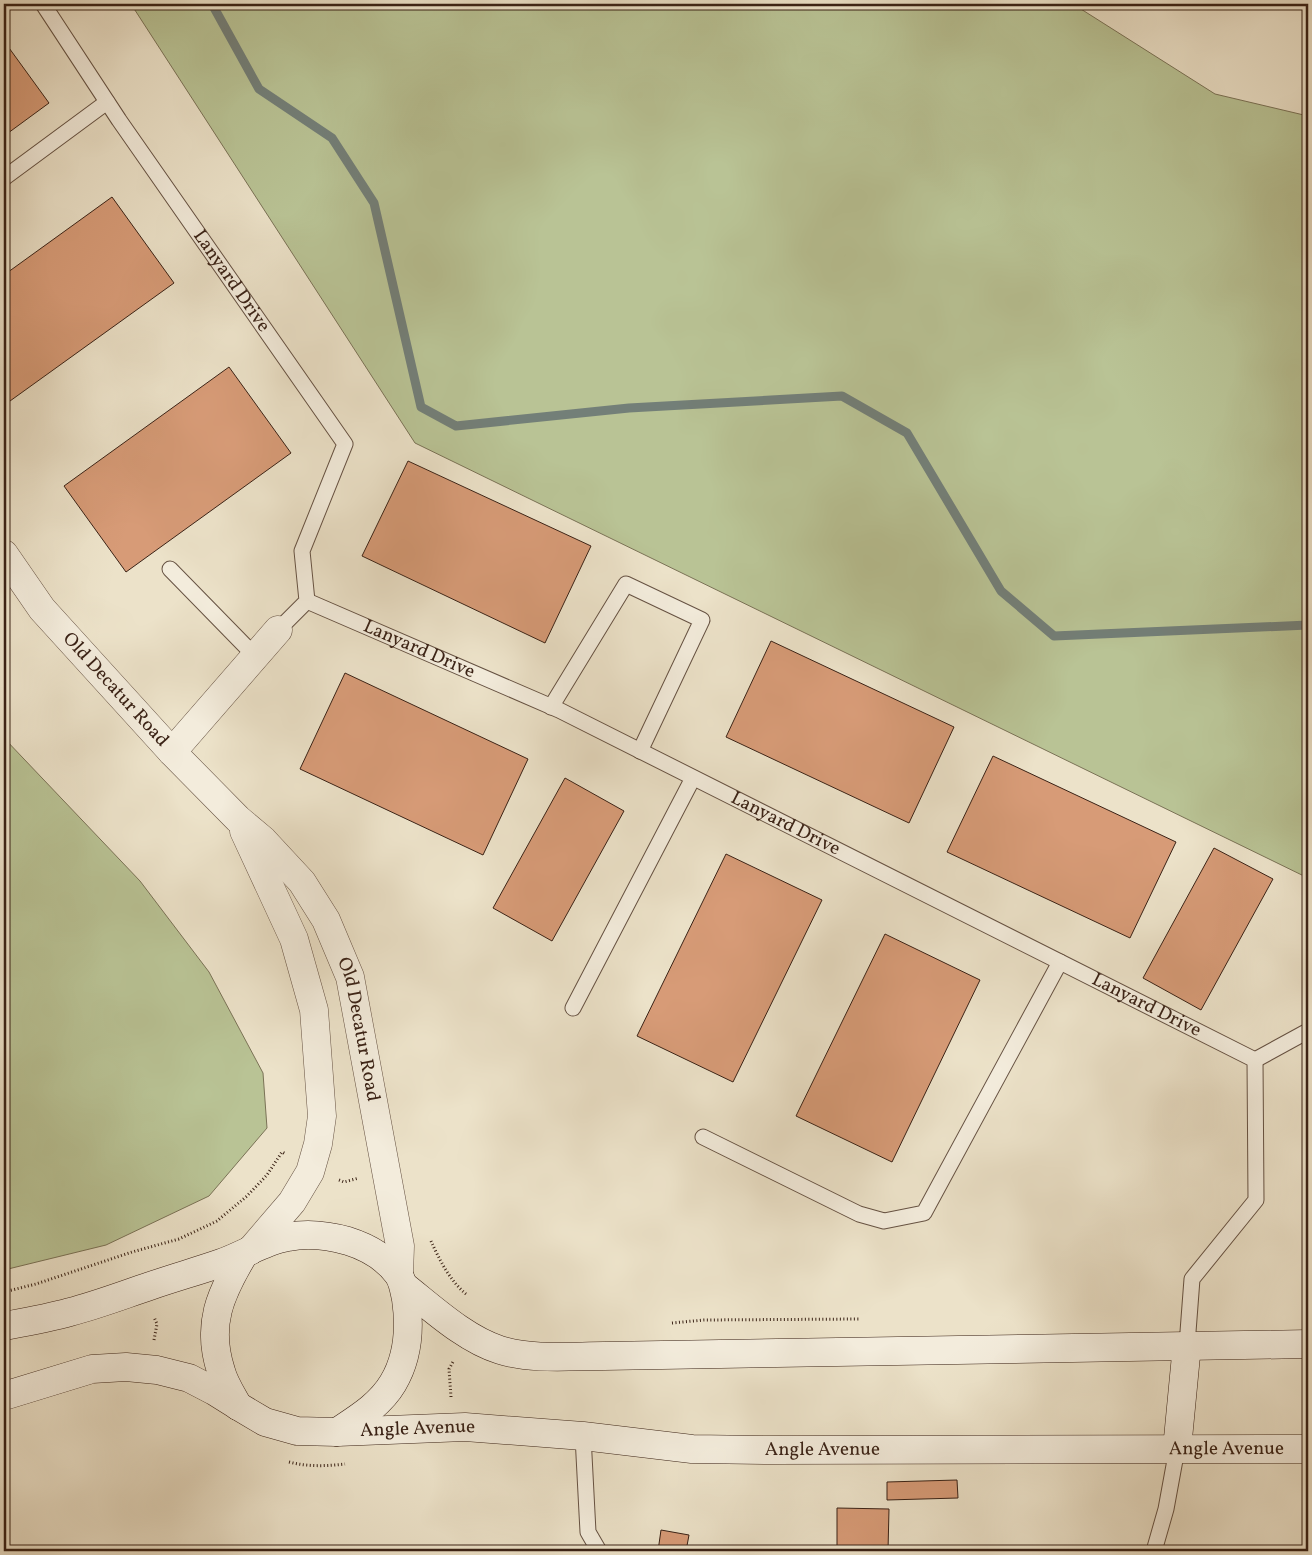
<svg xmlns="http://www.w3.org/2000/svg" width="1312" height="1555" font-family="Vollkorn,serif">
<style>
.green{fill:#b9c395;stroke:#7a7256}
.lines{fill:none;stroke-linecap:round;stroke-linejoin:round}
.stream{stroke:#737f78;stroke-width:9}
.building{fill:#d79b77;stroke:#3a2216}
.service-casing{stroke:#665243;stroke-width:17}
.minor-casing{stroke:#665243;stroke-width:29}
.tertiary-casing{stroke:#665243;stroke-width:29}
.secondary-casing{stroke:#3a2216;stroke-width:29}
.path{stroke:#3a2216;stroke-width:3;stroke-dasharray:1 2.5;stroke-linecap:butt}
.service{stroke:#f3ecdc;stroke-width:15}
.minor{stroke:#f3ecdc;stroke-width:28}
.tertiary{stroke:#f3ecdc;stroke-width:28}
.secondary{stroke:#f3ecdc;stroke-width:28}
.labels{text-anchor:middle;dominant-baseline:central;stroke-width:5;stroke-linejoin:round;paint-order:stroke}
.street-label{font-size:19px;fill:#3a2216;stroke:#f3ecdc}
</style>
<rect width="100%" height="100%" fill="#ece2c9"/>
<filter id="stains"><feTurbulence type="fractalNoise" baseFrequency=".004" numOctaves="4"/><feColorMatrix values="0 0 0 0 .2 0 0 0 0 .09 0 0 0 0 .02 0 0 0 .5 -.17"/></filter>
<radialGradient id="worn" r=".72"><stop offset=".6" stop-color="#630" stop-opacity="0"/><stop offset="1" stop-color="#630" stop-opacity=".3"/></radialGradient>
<g class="green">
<polygon points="131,4 1073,4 1215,94 1308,116 1308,878 415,443"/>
<polygon points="4,738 140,881 209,972 263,1073 267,1128 209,1196 106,1245 4,1270"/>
</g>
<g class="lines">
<polyline class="stream" points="212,4 259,89 332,138 374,203 421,407 456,426 629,408 842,396 907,433 1001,591 1054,636 1308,625"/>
</g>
<g class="building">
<polygon points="4,41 49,103 4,136"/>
<polygon points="112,197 174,283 10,401 4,393 4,275"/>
<polygon points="229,367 291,453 126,572 64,486"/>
<polygon points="408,461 591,546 545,643 362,556"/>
<polygon points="771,641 954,727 909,823 726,737"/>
<polygon points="345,673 528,759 483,855 300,769"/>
<polygon points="993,756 1176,842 1130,938 947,852"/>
<polygon points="565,778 624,811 552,941 493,908"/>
<polygon points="1214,848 1273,879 1201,1010 1143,978"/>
<polygon points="726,854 822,900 733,1082 637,1036"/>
<polygon points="885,934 980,980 892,1162 796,1116"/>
<polygon points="957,1480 958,1498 887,1500 887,1482"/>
<polygon points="837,1508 889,1509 888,1551 837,1551"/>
<polygon points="661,1530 689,1535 686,1551 658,1551"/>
</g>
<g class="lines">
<defs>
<g id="service">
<path id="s1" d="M43,4L119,120L345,444L302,551L307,601L278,630"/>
<polyline points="4,178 107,102"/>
<polyline points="170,569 255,656"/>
<path id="s2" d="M307,601L559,710L1255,1060L1256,1200L1192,1279L1187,1345"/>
<polyline points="551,707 626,584 702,620 640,751"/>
<polyline points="573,1008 693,778"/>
<polyline points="1255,1060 1308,1031"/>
<polyline points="703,1137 859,1214 884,1221 924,1213 1060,962"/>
<polyline points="583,1436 588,1532 599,1551"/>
<polyline points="1154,1551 1166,1509 1177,1449"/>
</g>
<polyline id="minor" points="172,752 278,630"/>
<g id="tertiary">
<path id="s3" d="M4,554L42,609L172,752L238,819L263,840L302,882L326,920L350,977L400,1246L399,1275"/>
<polyline points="244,831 294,939 314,1010 322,1116 318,1144 310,1172 292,1202 250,1251"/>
</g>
<g id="secondary">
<path d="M404,1286C432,1308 465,1339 500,1350C531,1360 572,1356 604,1356L1308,1344"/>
<path d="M4,1326C26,1322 49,1318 70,1312C97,1305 123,1295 150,1286C173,1278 198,1271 221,1263C244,1255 264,1241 288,1237C307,1233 330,1236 348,1241C367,1247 386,1258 398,1274C403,1281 404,1290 406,1299C410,1327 408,1358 393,1383C380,1405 358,1418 337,1432"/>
<path id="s4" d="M4,1396L92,1369L126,1367L157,1370L189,1378L214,1391L238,1406L265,1422L297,1431L337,1432L465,1427L583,1436L692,1449L769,1450L1308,1449"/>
<path d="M238,1406C232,1395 224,1383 221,1371C206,1325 220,1294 244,1254"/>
<polyline points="1177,1449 1187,1345"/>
</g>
</defs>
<use href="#service" class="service-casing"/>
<use href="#minor" class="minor-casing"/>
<use href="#tertiary" class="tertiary-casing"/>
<use href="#secondary" class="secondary-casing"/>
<g class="path">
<polyline points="339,1180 344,1182 359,1178"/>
<path d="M431,1241C439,1259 450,1281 466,1294"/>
<polyline points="4,1292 36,1284 132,1252 179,1239 217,1221 247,1196 267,1175 282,1152 286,1154"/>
<polyline points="672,1323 704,1320 860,1319"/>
<polyline points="154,1340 157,1324 154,1317"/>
<polyline points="451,1397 449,1369 454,1360"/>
<path d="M289,1462C308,1467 327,1466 345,1464"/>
</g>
<use href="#service" class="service"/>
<use href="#minor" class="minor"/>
<use href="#tertiary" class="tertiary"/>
<use href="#secondary" class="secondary"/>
</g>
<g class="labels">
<g class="street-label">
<text stroke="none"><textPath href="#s1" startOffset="335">Lanyard Drive</textPath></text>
<text stroke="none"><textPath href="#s2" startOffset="122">Lanyard Drive</textPath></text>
<text stroke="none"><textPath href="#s3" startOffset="176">Old Decatur Road</textPath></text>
<text stroke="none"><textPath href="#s2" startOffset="528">Lanyard Drive</textPath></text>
<text stroke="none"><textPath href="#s2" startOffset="932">Lanyard Drive</textPath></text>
<text stroke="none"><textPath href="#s3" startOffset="604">Old Decatur Road</textPath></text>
<text stroke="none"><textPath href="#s4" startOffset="432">Angle Avenue</textPath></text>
<text stroke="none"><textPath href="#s4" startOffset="1242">Angle Avenue</textPath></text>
<text stroke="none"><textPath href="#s4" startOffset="838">Angle Avenue</textPath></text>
</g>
</g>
<rect width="1312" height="1555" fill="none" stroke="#ece2c9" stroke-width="20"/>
<rect x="5" y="5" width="1302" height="1545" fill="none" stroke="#3a2216" stroke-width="2.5"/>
<rect x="10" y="10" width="1292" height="1535" fill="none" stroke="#3a2216"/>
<rect width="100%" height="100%" filter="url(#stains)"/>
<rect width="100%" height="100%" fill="url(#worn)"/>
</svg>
